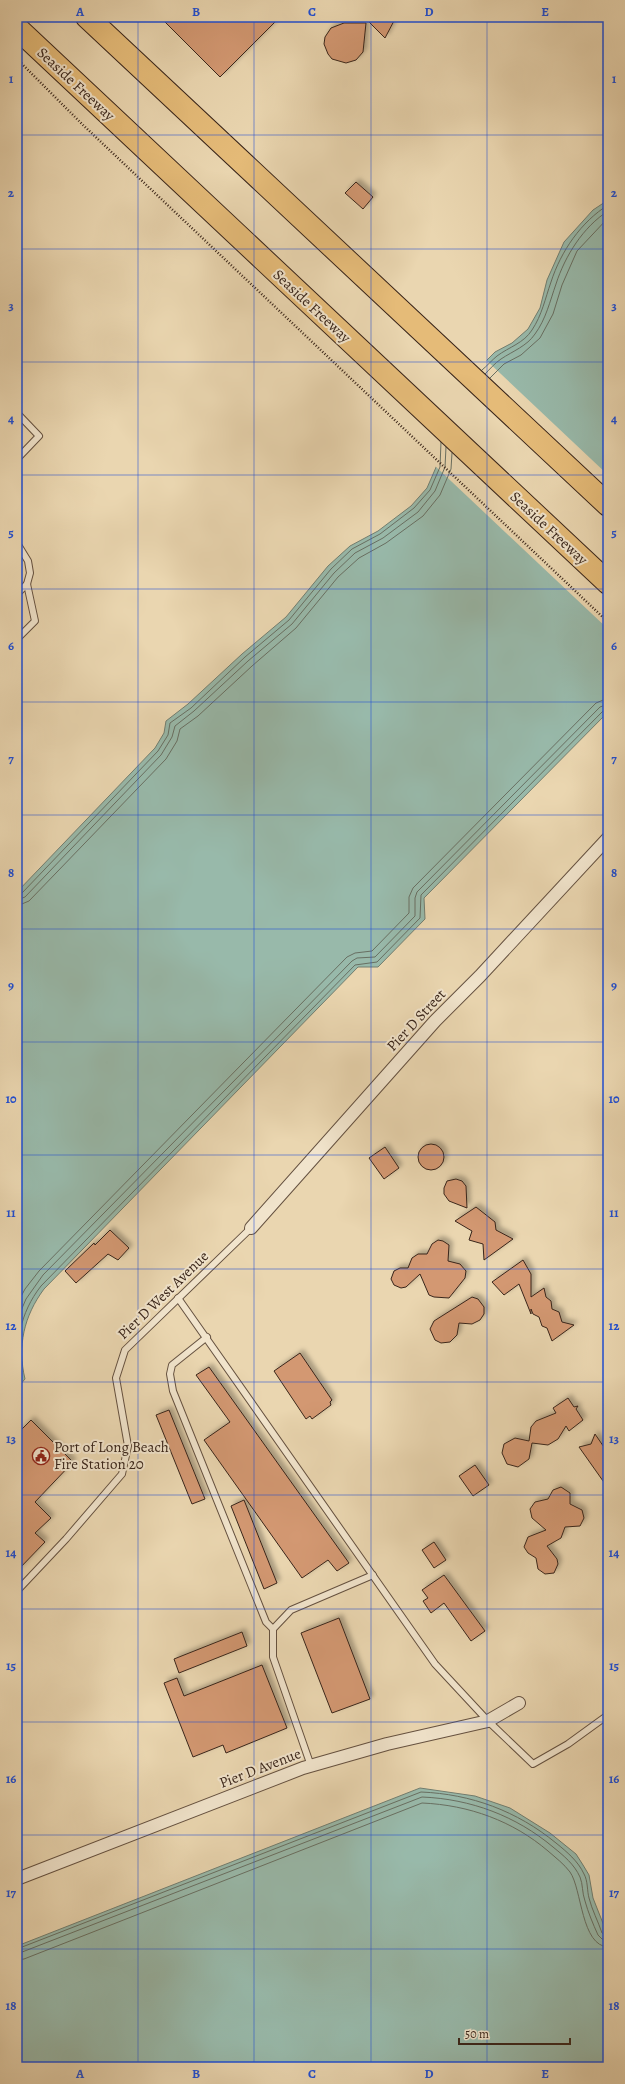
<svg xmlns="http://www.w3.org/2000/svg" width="625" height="2084" font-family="Alegreya,serif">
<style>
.water{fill:#98b9aa;stroke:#727e70}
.pier{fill:#ead6b0}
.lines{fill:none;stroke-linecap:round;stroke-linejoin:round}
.shore{stroke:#686f62;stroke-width:1}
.building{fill:#d39872;stroke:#39251a;filter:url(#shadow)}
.lane-casing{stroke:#655140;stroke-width:8}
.street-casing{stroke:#655140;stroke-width:14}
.highway-casing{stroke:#39251a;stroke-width:24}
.path{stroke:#39251a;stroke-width:2.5;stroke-dasharray:1 2;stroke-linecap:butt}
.lane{stroke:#f1e4cc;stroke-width:6}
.street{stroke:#f1e4cc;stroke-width:12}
.highway{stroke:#e5bb78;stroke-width:22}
.grid{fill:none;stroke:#1d4ed8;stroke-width:1;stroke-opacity:0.55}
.labels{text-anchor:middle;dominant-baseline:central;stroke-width:4;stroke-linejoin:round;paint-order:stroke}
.street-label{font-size:15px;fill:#39251a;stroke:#f1e4cc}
.poi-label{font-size:15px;fill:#39251a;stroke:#f1e4cc;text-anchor:start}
.neatline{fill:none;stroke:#1d4ed8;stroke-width:1.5}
.grid-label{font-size:13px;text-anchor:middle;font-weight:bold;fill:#1d4ed8}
</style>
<defs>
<filter id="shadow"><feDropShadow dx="3.5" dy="-3.5" stdDeviation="2" flood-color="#0004"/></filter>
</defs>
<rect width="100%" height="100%" fill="#ead6b0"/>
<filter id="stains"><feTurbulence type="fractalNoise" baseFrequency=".005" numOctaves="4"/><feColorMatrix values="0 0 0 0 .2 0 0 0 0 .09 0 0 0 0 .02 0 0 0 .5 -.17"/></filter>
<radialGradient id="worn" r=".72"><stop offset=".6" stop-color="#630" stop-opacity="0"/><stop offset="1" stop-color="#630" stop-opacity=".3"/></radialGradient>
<g class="water">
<path d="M608,200V712L424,898L425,919L378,967H358L44,1289C24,1316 17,1346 25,1379L17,1388V892L155,748L164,733L166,721L188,704L242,654L286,617L328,566L350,546L378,531L411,506L427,488L437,465L460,391L475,372L495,352L512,343L528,329L540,308L547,280L564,242L593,210Z"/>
<polygon points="420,1788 475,1796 510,1808 550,1833 576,1854 583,1865 589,1875 593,1898 608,1936 608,2067 17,2067 17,1946"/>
</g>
<polygon class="pier" points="485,359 608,475 608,629 434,465 438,411 447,398 458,390"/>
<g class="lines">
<g class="shore">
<path d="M482,370C487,366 492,360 497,356C509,347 524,343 532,330C542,315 545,299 551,282C561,251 581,222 608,205"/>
<path d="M485,374C490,369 495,363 501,359C513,351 527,346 535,334C546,319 550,301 556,284C565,256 583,227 608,211"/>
<polyline points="490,378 504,364 521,355 540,338 553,314 562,285 577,251 608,218"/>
<polyline points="17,895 22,893 158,751 168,735 170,723 191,708 245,657 289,620 331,569 352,549 380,534 414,508 430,490 440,467 441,442"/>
<polyline points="17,900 25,897 161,755 172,737 175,726 194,711 248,661 292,624 334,573 355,553 383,538 418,512 435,491 445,467 446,447"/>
<polyline points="17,906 29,901 166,759 177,741 180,729 198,716 252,666 296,628 338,577 359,558 386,543 423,516 440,495 451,469 452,453"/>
<polyline points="17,1304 25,1289 39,1271 347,957 355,953 372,951 409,913 409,897 413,888 596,703 608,698"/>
<polyline points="17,1320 26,1299 43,1275 352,961 357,958 375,957 415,916 415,898 417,892 600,707 608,704"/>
<path d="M17,1382L21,1377C14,1344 20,1313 41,1286L355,965L377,962L420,918L421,895L603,711L608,709"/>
<path d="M17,1949L421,1792C471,1794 517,1811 556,1843C567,1852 578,1861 584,1874C588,1881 587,1891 589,1898C592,1910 598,1921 602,1933L608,1936"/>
<path d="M17,1954L422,1797C471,1799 516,1816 553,1847C564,1856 574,1864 580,1877C583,1884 582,1893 585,1901C588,1912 593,1924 598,1935L602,1939L608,1941"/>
<path d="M17,1960L24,1959L422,1803C469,1805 513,1821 548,1851C556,1858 564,1864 570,1872C582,1889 581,1946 608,1947"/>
</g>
</g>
<g class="building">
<polygon points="160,17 280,17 220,77"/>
<polygon points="364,17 396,17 385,38"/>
<polygon points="344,23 366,23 363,52 356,60 346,63 332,59 328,54 324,44 325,37 331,28"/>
<polygon points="356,182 373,197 363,209 345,193"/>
<circle cx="431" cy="1157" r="13"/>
<polygon points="385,1147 399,1168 384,1179 369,1158"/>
<polygon points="456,1179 462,1181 466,1186 467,1208 449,1201 444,1194 444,1188 447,1181"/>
<polygon points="476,1207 495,1222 496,1230 513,1239 484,1260 483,1244 469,1240 472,1231 455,1221"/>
<polygon points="110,1230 129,1248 118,1260 108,1254 76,1283 65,1271 94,1243 95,1245"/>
<polygon points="438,1240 443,1241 449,1245 448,1261 460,1264 466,1271 465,1278 449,1298 434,1297 429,1295 420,1274 406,1287 401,1288 394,1285 391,1279 394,1271 400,1268 408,1268 412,1258 418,1254 427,1254 432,1244"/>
<polygon points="523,1260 531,1274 531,1297 544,1288 546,1297 551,1301 552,1309 559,1312 562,1322 574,1325 552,1341 547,1328 542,1326 539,1317 533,1314 531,1309 531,1314 519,1284 504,1295 492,1282"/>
<polygon points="472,1297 478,1299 484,1307 484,1314 480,1320 472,1324 459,1323 457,1335 450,1342 441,1343 435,1340 430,1329 434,1321"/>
<polygon points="300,1353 332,1400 330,1402 331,1405 312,1419 310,1416 306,1419 274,1371"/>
<polygon points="209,1367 349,1563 337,1571 328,1560 302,1578 204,1440 230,1422 196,1375"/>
<polygon points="568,1398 574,1407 578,1406 576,1409 583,1420 569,1431 566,1426 558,1439 548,1445 532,1443 529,1459 518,1467 507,1464 502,1453 504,1444 515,1438 529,1441 531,1427 536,1421 556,1413 553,1408"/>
<polygon points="169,1410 205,1499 192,1504 156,1415"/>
<polygon points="31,1420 73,1462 35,1502 51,1518 35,1533 45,1542 17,1571 17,1434"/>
<polygon points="595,1434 608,1453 608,1488 579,1447 591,1444"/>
<polygon points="475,1465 489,1485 473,1496 459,1476"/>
<polygon points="561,1487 570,1493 570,1504 582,1510 584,1518 580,1526 565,1527 561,1538 547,1546 557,1559 558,1564 554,1573 545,1574 538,1569 536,1558 528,1553 524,1547 528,1537 546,1530 532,1518 530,1509 535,1502 548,1499 553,1490"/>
<polygon points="244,1500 277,1583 264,1589 231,1506"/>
<polygon points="434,1542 446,1560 434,1568 422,1550"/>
<polygon points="444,1575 485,1631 471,1641 444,1603 431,1613 423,1601 428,1598 422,1590"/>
<polygon points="339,1618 370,1699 332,1713 301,1633"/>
<polygon points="242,1632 247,1646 179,1673 174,1659"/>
<polygon points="262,1665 287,1728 226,1753 223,1745 193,1757 164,1683 177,1678 184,1696"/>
</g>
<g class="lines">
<defs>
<g id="lane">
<polyline points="17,413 39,436 17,459"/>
<polyline points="17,543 28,561 30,573 27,584 35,621 17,639"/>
<polyline points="17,594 27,584"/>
<polyline points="178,1298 435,1664 488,1721 533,1764 568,1744 608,1715"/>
<polyline points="207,1337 172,1365 170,1374 173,1391 266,1622 273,1629"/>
<polyline points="17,1591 66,1539 122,1474 128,1446 116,1378 125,1350 251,1228"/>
<polyline points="311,1766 273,1657 273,1629 291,1610 373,1575"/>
</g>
<g id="street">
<polyline points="251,1228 435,1021 480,976 608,838"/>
<polyline points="17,1879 303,1768 387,1744 488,1721 519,1703"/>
</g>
<g id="highway">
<polyline points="87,17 608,505"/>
<polyline points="17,28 608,583"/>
</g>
</defs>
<use href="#lane" class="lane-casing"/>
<use href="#street" class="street-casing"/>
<use href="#highway" class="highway-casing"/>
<polyline class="path" points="17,59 83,125 608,622"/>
<use href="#lane" class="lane"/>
<use href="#street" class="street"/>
<use href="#highway" class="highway"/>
</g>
<path class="grid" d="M138,17V2067M254,17V2067M371,17V2067M487,17V2067M17,135H608M17,249H608M17,362H608M17,475H608M17,589H608M17,702H608M17,815H608M17,929H608M17,1042H608M17,1155H608M17,1269H608M17,1382H608M17,1495H608M17,1609H608M17,1722H608M17,1835H608M17,1949H608"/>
<defs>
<symbol id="civic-ring" viewBox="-11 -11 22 22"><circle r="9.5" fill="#f1e4cc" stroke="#8f2418" stroke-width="1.5"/><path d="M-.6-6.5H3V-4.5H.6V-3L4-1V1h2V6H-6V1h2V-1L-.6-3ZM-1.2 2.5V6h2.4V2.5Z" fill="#8f2418"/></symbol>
</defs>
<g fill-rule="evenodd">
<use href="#civic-ring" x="31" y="1446" width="20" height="20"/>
</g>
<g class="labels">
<g class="street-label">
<text transform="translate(76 84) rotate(43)">Seaside Freeway</text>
<text transform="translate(312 306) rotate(43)">Seaside Freeway</text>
<text transform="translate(549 528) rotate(43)">Seaside Freeway</text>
<text transform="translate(416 1020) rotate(-47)">Pier D Street</text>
<text transform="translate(163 1295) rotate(-44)">Pier D West Avenue</text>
<text transform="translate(260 1768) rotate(-21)">Pier D Avenue</text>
</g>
<g class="poi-label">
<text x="54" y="1447">Port of Long Beach<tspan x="54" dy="17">Fire Station 20</tspan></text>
</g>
</g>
<rect width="625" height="2084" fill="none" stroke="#ead6b0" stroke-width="44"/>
<path d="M459 2038v6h111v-6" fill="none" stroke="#39251a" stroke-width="2"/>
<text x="465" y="2038" font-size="12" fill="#39251a" stroke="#f1e4cc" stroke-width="3" paint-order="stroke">50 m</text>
<rect x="22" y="22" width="581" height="2040" class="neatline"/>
<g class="grid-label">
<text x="80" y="16">A</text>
<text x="196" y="16">B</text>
<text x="312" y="16">C</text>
<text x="429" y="16">D</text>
<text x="545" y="16">E</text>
<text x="11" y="83">1</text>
<text x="614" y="83">1</text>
<text x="11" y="197">2</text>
<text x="614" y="197">2</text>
<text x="11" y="310">3</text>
<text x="614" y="310">3</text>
<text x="11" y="423">4</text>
<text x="614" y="423">4</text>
<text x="11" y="537">5</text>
<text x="614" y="537">5</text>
<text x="11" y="650">6</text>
<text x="614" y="650">6</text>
<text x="11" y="763">7</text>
<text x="614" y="763">7</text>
<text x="11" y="877">8</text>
<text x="614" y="877">8</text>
<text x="11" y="990">9</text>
<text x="614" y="990">9</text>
<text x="11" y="1103">10</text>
<text x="614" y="1103">10</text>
<text x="11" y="1217">11</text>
<text x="614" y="1217">11</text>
<text x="11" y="1330">12</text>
<text x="614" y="1330">12</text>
<text x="11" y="1443">13</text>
<text x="614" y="1443">13</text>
<text x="11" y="1557">14</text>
<text x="614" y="1557">14</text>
<text x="11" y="1670">15</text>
<text x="614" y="1670">15</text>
<text x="11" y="1783">16</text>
<text x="614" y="1783">16</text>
<text x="11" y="1897">17</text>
<text x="614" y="1897">17</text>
<text x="11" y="2010">18</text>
<text x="614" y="2010">18</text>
<text x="80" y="2078">A</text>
<text x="196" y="2078">B</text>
<text x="312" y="2078">C</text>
<text x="429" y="2078">D</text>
<text x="545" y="2078">E</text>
</g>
<rect width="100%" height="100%" filter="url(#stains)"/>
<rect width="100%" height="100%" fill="url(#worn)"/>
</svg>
